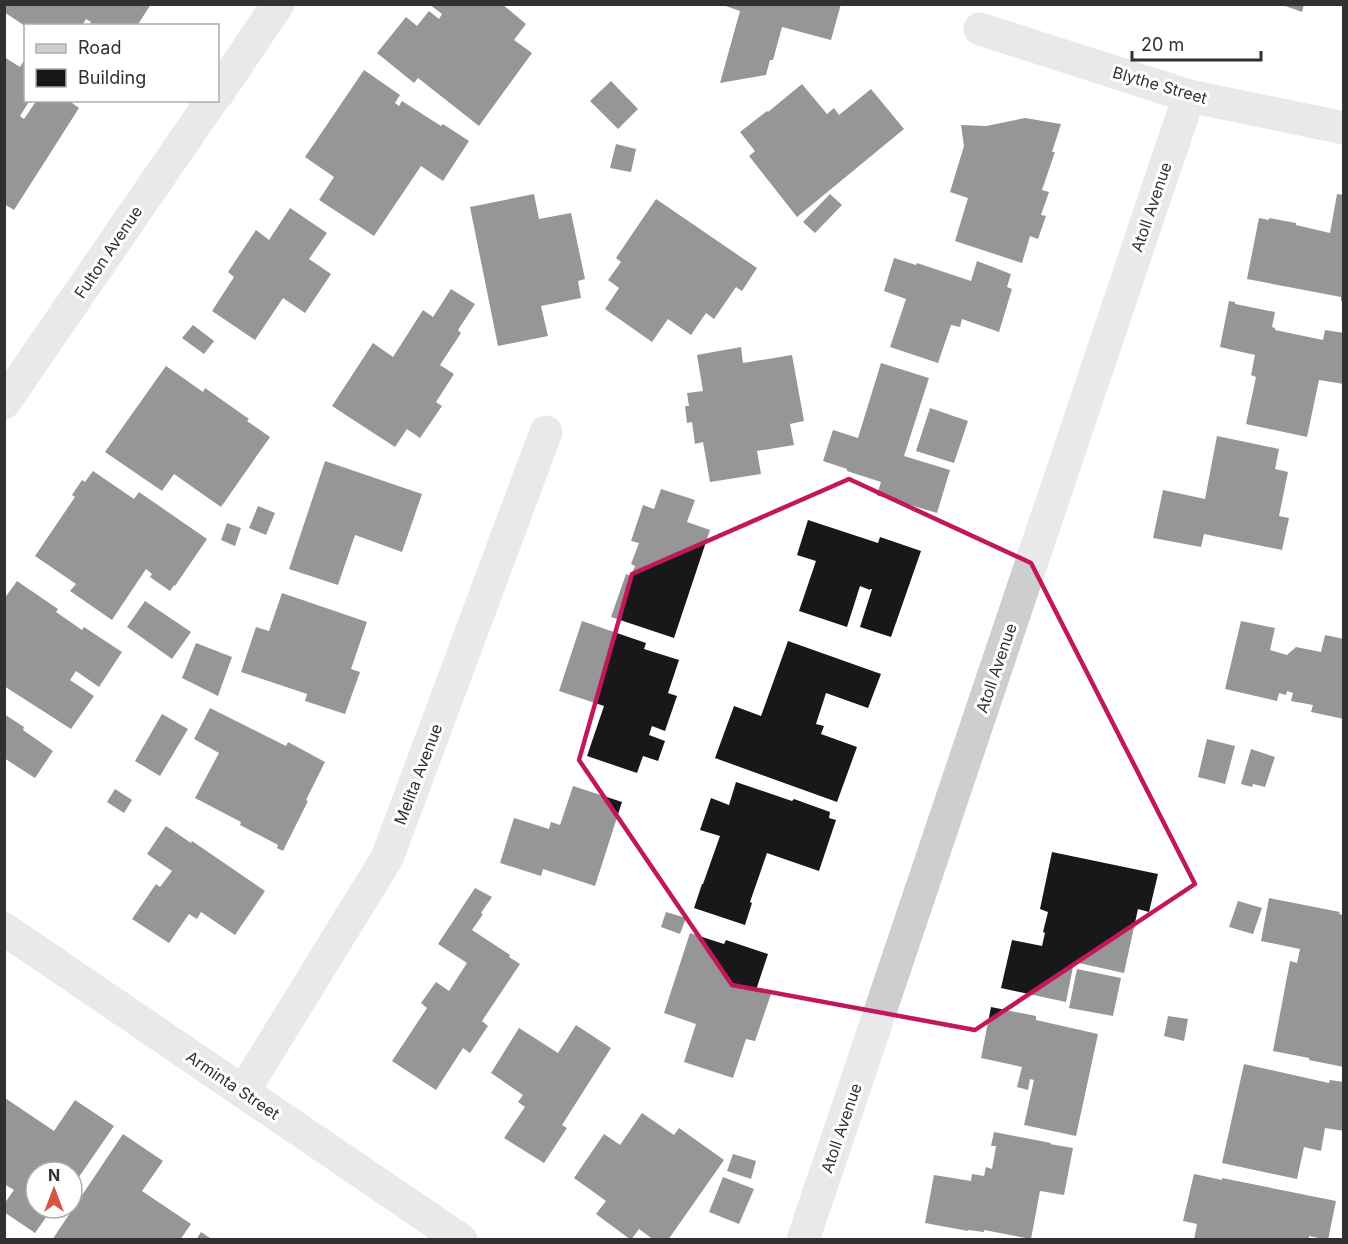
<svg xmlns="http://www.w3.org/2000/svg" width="1348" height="1244" font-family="Inter,sans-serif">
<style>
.building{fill:#181818}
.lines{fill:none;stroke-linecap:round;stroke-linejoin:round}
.street{stroke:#cecece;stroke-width:33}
.marked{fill:none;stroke:#c2185b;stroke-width:4.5;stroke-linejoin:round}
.labels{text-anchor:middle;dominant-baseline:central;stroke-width:6;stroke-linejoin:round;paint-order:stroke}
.street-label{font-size:16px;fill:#313131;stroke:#fff}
</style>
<rect width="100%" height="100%" fill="#fff"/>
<g class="building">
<polygon points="4,4 151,4 137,26 89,26 91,22 86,19 82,26 25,26 4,12"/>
<polygon points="429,4 502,4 526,24 514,40 532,53 479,126 418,78 414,83 377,53 406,17 417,26 429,11 439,19 442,14"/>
<polygon points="720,4 841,4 831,40 782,27 773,60 770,60 766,75 720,83 740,11"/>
<polygon points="1280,4 1304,4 1302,12"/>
<polygon points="4,57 20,67 26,57 26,100 30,100 20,116 24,119 37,100 68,100 79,108 14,210 4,204"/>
<polygon points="364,70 400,95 395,103 399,106 402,101 441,126 443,124 469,141 443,181 421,166 374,236 319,200 334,177 305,157"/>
<polygon points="611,81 638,109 618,129 590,101"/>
<polygon points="802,84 827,114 834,108 839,115 871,89 904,129 797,217 749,156 755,151 740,132 767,111 768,112"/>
<polygon points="1025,118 1061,124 1052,152 1055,152 1042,190 1049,192 1041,215 1046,216 1038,239 1030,236 1022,263 955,241 968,198 950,192 964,146 961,125 986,126"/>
<polygon points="616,144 636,149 631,172 610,168"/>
<polygon points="534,194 539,219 571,213 585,279 578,281 581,298 541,306 548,336 498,346 470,207"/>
<polygon points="830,194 842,205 815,233 803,222"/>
<polygon points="1337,194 1344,195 1344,301 1341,301 1341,297 1247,279 1259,218 1269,220 1269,218 1296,223 1296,225 1330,233"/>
<polygon points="656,199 757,268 742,291 736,287 714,319 706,313 691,335 668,319 652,342 605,309 619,288 608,280 621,262 616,258"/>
<polygon points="290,208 327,233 309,259 331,274 305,313 283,298 255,340 212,311 234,277 228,272 256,230 269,240"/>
<polygon points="894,258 916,265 917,263 971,281 977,261 1011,274 1007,287 1012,289 999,332 962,319 960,327 951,325 938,363 890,347 906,299 884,291"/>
<polygon points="451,289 475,304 458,330 461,333 440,365 454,374 436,402 442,406 420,438 407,429 395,447 332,406 373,343 393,357 423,310 433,317"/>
<polygon points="1229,301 1235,302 1235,304 1275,312 1272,327 1275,328 1275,330 1323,340 1325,330 1344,333 1344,384 1319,380 1307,437 1246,424 1256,377 1251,375 1255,355 1220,347"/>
<polygon points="193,325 214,341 204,354 182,338"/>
<polygon points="741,347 743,363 792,355 804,421 790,424 794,445 757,451 761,474 710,482 703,442 695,444 692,422 687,423 685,406 689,406 687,393 703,391 697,355"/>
<polygon points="881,363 929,378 904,456 950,470 937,513 877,495 881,482 847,471 847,469 823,461 833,430 858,438"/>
<polygon points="166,366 203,392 205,388 249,419 247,421 270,437 221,507 174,474 162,491 105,452"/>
<polygon points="930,408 968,421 954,463 916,451"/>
<polygon points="1217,436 1279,449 1275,469 1288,472 1279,516 1289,518 1282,550 1204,534 1201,547 1153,538 1163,490 1205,499"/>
<polygon points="325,461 422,494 402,552 355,535 338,585 289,569"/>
<polygon points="93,471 134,499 139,492 207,539 175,586 174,585 170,591 150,577 152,574 146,569 112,620 70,591 76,584 35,556 75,497 72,495 82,480 85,482"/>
<polygon points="661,489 695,500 687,522 710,530 674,638 611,617 626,574 631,576 635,566 631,564 639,543 631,541 643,505 654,509"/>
<polygon points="258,506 275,513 266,535 249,528"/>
<polygon points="808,520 878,543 880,537 921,551 891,637 860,627 872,589 870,589 870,590 860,586 847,627 799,611 816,561 797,555"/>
<polygon points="227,523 241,528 235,546 221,540"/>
<polygon points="17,581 58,609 56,612 82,630 84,627 122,652 99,687 76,671 70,680 94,696 71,729 4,686 4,599"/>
<polygon points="282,593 367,622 351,669 360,672 345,714 305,701 307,694 241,672 256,627 269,631"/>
<polygon points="145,601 191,632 172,659 127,627"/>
<polygon points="582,621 646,643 644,649 679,660 668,693 677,696 665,731 652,726 649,735 665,741 658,761 643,756 637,773 587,756 604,706 559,691"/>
<polygon points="1241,621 1275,628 1270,650 1287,655 1296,647 1321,652 1325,635 1344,639 1344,719 1311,712 1313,705 1291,701 1293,693 1287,691 1286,695 1279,693 1277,701 1225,689"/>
<polygon points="788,641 881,674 868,708 826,693 816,724 824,726 821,734 857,747 837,802 715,758 734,706 761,716"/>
<polygon points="196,643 232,657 218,696 182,678"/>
<polygon points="210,708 286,746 288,742 325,762 306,800 308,801 283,851 277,848 278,845 240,825 241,822 195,798 219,753 194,739"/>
<polygon points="4,714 24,727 23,730 53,751 35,778 4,758"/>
<polygon points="162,714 188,729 160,776 135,761"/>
<polygon points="1207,739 1235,746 1225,784 1198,777"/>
<polygon points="1251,749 1275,757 1265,787 1253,784 1252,787 1241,784"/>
<polygon points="736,782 792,801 794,799 830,812 829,818 836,820 819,871 767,853 750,902 752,903 745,925 694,908 702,884 703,884 720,836 700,830 711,798 729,805"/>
<polygon points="573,786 622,802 595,886 543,869 541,876 500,863 514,818 549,829 551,822 560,825"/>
<polygon points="115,789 132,800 124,813 107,802"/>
<polygon points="166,826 191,843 192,841 265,891 235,935 201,912 197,919 189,914 169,943 132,919 156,884 160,887 172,871 147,854"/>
<polygon points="1052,852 1158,874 1149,912 1138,909 1124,973 1074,962 1066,1002 1001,988 1012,940 1042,946 1045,933 1043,932 1048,912 1040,909"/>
<polygon points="475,888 492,897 481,913 483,914 472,930 510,955 509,957 520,964 482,1021 488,1026 470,1053 463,1048 436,1090 392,1061 427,1008 421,1003 436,982 449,991 467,963 438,944"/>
<polygon points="1269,898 1340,912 1339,914 1344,915 1344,1067 1309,1060 1309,1058 1273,1051 1290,961 1297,963 1300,949 1261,941"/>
<polygon points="1238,901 1262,908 1253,934 1229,927"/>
<polygon points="666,912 686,918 680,934 661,927"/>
<polygon points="690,933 724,944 726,940 768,954 756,990 771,994 755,1041 746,1039 733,1078 684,1062 696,1024 664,1013"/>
<polygon points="1077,969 1121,978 1113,1016 1069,1008"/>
<polygon points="991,1007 1036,1016 1036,1020 1098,1034 1076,1136 1024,1125 1034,1080 1030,1079 1028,1090 1017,1087 1022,1067 981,1058"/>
<polygon points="1168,1016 1188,1019 1184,1041 1164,1036"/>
<polygon points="576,1025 611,1048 562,1125 567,1128 544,1163 504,1138 525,1107 518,1102 523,1095 491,1073 519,1028 558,1053"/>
<polygon points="1244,1064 1329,1083 1330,1080 1344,1082 1344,1131 1325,1128 1321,1151 1304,1147 1297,1179 1222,1163"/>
<polygon points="5,1098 54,1131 75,1100 114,1126 72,1187 72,1172 36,1172 36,1208 58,1208 53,1215 49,1213 35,1233 4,1212 4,1204 14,1190 4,1184"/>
<polygon points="642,1113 674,1135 679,1128 724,1160 668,1240 654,1240 639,1229 631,1240 596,1214 606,1201 574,1178 604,1134 620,1145"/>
<polygon points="994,1132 1051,1143 1050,1144 1073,1148 1064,1195 1040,1191 1031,1239 984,1230 984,1232 968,1230 968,1231 925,1223 934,1175 971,1181 972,1174 984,1176 986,1167 992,1169 996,1146 991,1146"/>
<polygon points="123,1134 163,1161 142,1191 191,1224 180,1240 52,1240"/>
<polygon points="733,1154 756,1161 751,1179 727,1171"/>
<polygon points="1194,1174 1222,1180 1222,1178 1336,1201 1328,1240 1309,1236 1309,1240 1194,1240 1197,1224 1183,1221"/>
<polygon points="723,1177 754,1189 739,1224 709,1212"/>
<polygon points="201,1232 213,1240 196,1240"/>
</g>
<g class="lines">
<g class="street">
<polyline points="980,29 1189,96 1344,128"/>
<polyline points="218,93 278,4"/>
<polyline points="4,403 212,100"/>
<polyline points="4,929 461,1240"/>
<polyline points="243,1092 387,858 546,432"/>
<polyline points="803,1240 1189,96"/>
</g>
</g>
<path d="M0 0H1348V1244H0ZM849,479L1031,563L1195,884L975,1030L732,985L579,760L632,574Z" fill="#fff" fill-opacity=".55" fill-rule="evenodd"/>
<path class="marked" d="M849,479L1031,563L1195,884L975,1030L732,985L579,760L632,574Z"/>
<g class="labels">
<g class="street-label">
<text transform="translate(1160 85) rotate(16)">Blythe Street</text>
<text transform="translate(1151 207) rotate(-71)">Atoll Avenue</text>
<text transform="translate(108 252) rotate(-56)">Fulton Avenue</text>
<text transform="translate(996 668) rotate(-71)">Atoll Avenue</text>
<text transform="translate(418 774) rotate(-69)">Melita Avenue</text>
<text transform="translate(233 1085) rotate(34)">Arminta Street</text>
<text transform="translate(841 1128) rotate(-71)">Atoll Avenue</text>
</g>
</g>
<rect width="1348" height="1244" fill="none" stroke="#313131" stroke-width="12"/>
<rect x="24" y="24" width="195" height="78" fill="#ffffff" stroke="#adadad" stroke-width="1.5"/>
<rect x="36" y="44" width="30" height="9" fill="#cecece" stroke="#adadad" stroke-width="1.5"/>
<text x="78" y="54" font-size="18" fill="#313131">Road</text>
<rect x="36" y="69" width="30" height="18" fill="#181818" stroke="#adadad" stroke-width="1.5"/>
<text x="78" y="84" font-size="18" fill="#313131">Building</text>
<g transform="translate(54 1190)"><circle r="28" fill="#ffffff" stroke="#adadad" stroke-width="1.5"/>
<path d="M0-4.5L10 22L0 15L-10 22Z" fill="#d85443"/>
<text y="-9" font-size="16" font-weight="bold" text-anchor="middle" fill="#313131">N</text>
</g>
<path d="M1132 51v9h129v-9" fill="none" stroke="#313131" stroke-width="3"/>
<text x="1141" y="51" font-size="18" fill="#313131" stroke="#ffffff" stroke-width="4.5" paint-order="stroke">20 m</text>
</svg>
